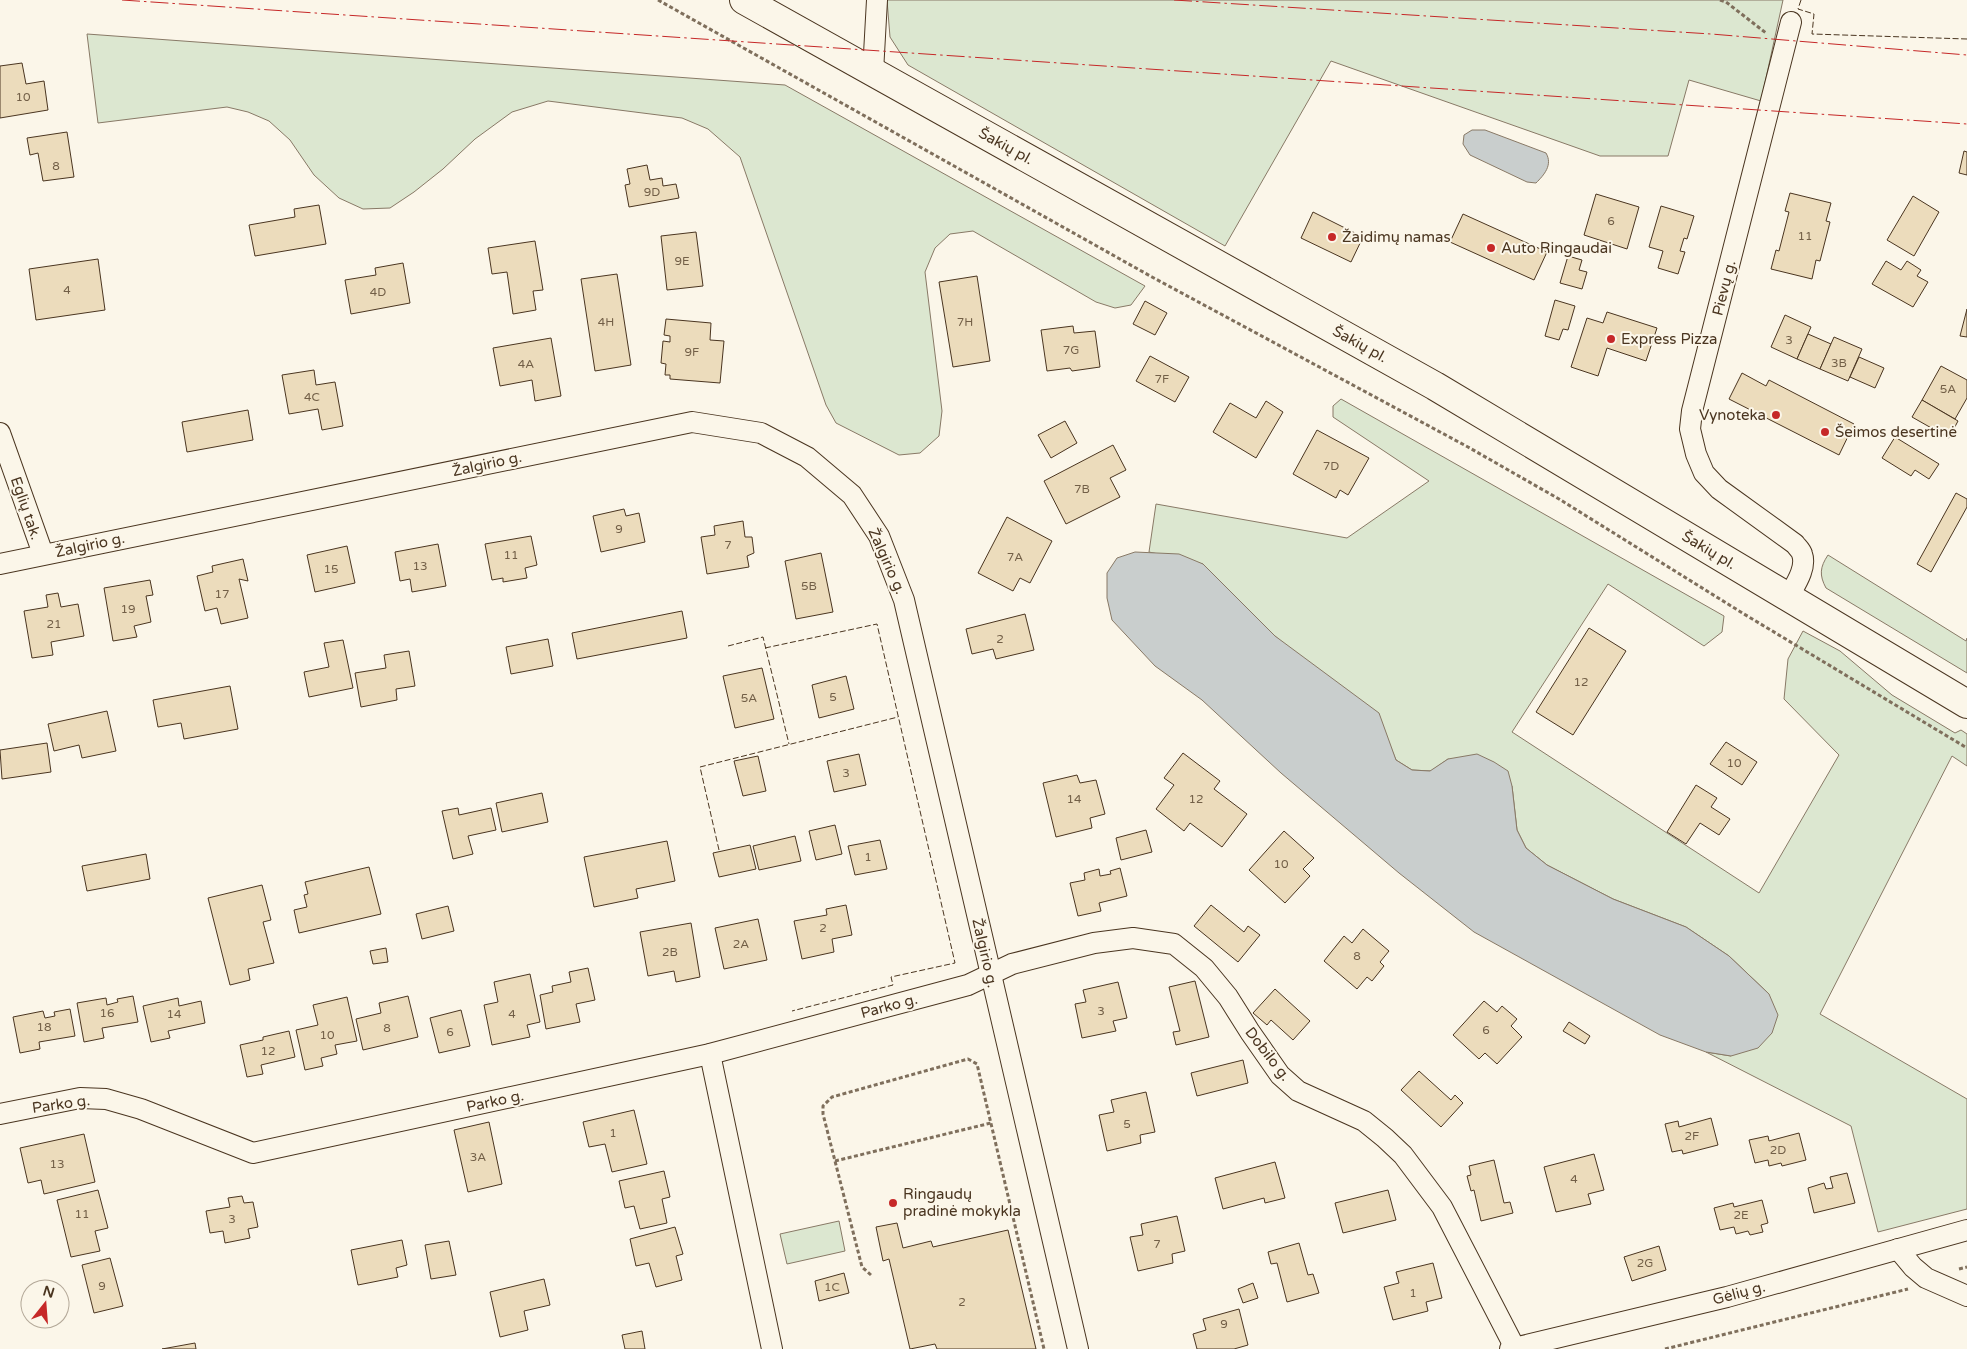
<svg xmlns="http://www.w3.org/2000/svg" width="1967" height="1349" font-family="'Varela Round',sans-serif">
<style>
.green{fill:#dce7d0;stroke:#887966}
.water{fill:#c9cecd;stroke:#887966}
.building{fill:#ecdcbc;stroke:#4a3520}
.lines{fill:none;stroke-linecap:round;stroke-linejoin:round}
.street-casing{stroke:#4a3520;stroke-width:22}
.primary-casing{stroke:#4a3520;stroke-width:30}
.path{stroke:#7f6f5c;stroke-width:3;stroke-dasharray:4 2.5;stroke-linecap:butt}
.street{stroke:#fbf6e9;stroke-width:20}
.primary{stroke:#fbf6e9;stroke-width:28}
.fence{stroke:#4a3520;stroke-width:1;stroke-dasharray:6 2.5;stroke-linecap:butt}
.power{stroke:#c62828;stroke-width:1;stroke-dasharray:18 4 2.5 4;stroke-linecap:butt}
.poi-dot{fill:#c62828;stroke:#fbf6e9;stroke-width:2}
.labels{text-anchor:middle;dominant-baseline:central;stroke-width:4;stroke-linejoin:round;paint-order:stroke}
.number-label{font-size:12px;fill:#725f47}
.street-label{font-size:15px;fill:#4a3520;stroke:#fbf6e9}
.poi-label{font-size:15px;fill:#4a3520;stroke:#fbf6e9;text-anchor:start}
</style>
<rect width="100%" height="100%" fill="#fbf6e9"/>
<g class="green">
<polygon points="887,0 1783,0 1761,101 1689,80 1668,156 1600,156 1331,61 1225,246 908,65 890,37"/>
<polygon points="87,34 785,85 1145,286 1131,305 1115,308 1096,302 973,231 950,234 935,248 925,272 942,411 939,436 920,453 899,455 836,423 826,405 740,157 708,129 682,118 548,101 512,112 475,139 443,169 414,192 390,208 363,209 339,198 314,175 290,140 269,121 248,112 227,107 98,123"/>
<polygon points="1341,399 1724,616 1722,632 1704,646 1608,584 1512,732 1759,893 1839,755 1784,699 1788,659 1803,631 1840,651 1892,695 1955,733 1961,730 1967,734 1967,766 1952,756 1820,1014 1967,1099 1967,1209 1878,1232 1851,1126 1706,1052 1731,1056 1769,994 1729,956 1686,927 1613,899 1547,865 1526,848 1517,830 1512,786 1448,759 1431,771 1412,770 1396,760 1388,741 1275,636 1203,564 1149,552 1156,504 1347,538 1429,481 1333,417 1333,406"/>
<path d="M1828,555L1966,641L1967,638V673L1826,588C1819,575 1820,567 1828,555Z"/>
<polygon points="839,1221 845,1251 787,1264 780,1234"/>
</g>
<g class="water">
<path d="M1472,130H1485L1546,153C1553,165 1544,175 1536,183L1527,182L1470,155L1463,144L1464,135Z"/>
<polygon points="1135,552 1179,554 1203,564 1275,636 1379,713 1396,760 1412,770 1430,771 1448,759 1477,754 1494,762 1508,771 1512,786 1517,830 1526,848 1547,865 1613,899 1686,927 1729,956 1769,994 1778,1015 1772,1033 1758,1048 1731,1056 1706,1052 1660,1035 1474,932 1399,873 1281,773 1202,700 1155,666 1112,620 1107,598 1107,573 1117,558"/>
</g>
<g class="building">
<polygon points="22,63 26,84 44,81 48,110 0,118 0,66"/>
<polygon points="67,132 74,177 43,181 38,153 30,155 27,138"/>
<polygon points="1964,151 1967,152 1967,175 1959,173"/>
<polygon points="647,165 650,180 662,178 663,186 676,184 679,198 629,207 625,185 630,184 627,169"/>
<polygon points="1790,193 1831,203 1826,221 1830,222 1820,261 1816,260 1812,279 1771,269 1776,250 1779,251 1789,212 1785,211"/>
<polygon points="1596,194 1639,207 1627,249 1584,235"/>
<polygon points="1913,196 1939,212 1914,256 1887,240"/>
<polygon points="319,205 326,244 255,256 249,225 295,217 294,209"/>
<polygon points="1661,206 1694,216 1687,239 1684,238 1680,251 1685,252 1678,274 1658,268 1663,251 1649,247"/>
<polygon points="1313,212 1363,237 1351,262 1301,238"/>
<polygon points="1463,214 1547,252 1534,280 1450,242"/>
<polygon points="696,232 703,286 667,290 661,236"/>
<polygon points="535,241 543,290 533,291 536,310 513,314 507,272 492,274 488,248"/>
<polygon points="1568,256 1582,260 1579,270 1587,272 1582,289 1560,283"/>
<polygon points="98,259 105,310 36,320 29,269"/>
<polygon points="1886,261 1901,270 1907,261 1921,270 1917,276 1928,282 1913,307 1872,284"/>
<polygon points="403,263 410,303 351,314 345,280 376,275 375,268"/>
<polygon points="617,274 631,365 595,371 581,279"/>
<polygon points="977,276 990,361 953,367 939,282"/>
<polygon points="1555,300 1575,306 1568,330 1563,329 1559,340 1545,336"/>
<polygon points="1145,301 1167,313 1155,335 1133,324"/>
<polygon points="1967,309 1967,337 1960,336"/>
<polygon points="1607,312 1657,328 1646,361 1607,348 1598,376 1571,367 1587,318 1603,323"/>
<polygon points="1785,315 1811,327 1797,359 1771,347"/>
<polygon points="666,319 711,323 710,340 724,341 720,383 670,379 670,375 665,375 666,364 661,363 663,341 670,342 670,336 664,335"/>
<polygon points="1073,326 1074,333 1095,331 1100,367 1072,371 1070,368 1047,371 1041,330"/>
<polygon points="1808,334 1831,344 1820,369 1797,359"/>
<polygon points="1834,337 1862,349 1848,381 1820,369"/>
<polygon points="551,338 561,396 535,401 532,380 500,386 493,348"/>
<polygon points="1150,356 1189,377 1175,402 1136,381"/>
<polygon points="1859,357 1884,368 1875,388 1850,377"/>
<polygon points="1941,366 1967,380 1967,398 1955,419 1922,400"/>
<polygon points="314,370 316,385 335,382 343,426 322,430 318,409 289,414 282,375"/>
<polygon points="1742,373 1766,386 1769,380 1854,424 1839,455 1729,399"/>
<polygon points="1922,400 1958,421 1949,438 1912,417"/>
<polygon points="1266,401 1283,412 1256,458 1213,432 1230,403 1256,418"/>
<polygon points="248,410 253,440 187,452 182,422"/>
<polygon points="1065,421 1077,443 1051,458 1038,435"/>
<polygon points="1317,430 1369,458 1348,495 1340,490 1336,498 1293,474"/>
<polygon points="1895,437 1939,464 1929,479 1915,470 1911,476 1882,458"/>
<polygon points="1113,445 1126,470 1110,478 1120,497 1066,524 1044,481"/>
<polygon points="1956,493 1967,499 1967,507 1931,572 1917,564"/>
<polygon points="624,509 626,516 639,513 645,542 601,552 593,516"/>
<polygon points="1007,517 1052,541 1030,583 1020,578 1013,591 978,573"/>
<polygon points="743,521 745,537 752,537 754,553 747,556 749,567 707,574 701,537 715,535 714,526"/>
<polygon points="531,536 537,565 525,568 527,578 503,582 503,578 492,580 485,544"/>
<polygon points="438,544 446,586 412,592 410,579 400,581 395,552"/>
<polygon points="347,546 355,583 315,592 307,555"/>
<polygon points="821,553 833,612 796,619 785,561"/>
<polygon points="243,559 248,581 239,579 248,618 221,624 217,608 205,611 197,576 213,572 212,566"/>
<polygon points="150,580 153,595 146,596 151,622 134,626 137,637 113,641 104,588"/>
<polygon points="58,593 61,607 78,604 84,636 51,642 53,655 32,658 24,611 48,607 46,595"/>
<polygon points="682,611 687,638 577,659 572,633"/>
<polygon points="1025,614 1034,650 996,659 993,649 972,654 966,629"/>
<polygon points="1589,628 1626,651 1573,735 1536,712"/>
<polygon points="548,639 553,666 511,674 506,647"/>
<polygon points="343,640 353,688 309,697 304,672 329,667 324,643"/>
<polygon points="409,651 415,686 396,689 397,700 361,707 355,673 386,668 384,655"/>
<polygon points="762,668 774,719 735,728 723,676"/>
<polygon points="846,676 854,709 819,718 812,685"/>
<polygon points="230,686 238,729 184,739 181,723 158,727 153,700"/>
<polygon points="107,711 116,751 82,758 79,745 54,751 48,724"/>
<polygon points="1726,742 1757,762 1742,785 1710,764"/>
<polygon points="47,743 51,772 2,779 0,750"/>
<polygon points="1183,753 1220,781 1214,789 1247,814 1222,847 1190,823 1184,831 1156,809 1174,785 1164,778"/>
<polygon points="859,754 866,785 834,792 827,761"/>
<polygon points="758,756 766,791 743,796 734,761"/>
<polygon points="1077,775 1080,783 1096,780 1105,814 1090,818 1092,828 1056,837 1043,783"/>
<polygon points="1696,785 1717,798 1711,807 1730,819 1719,835 1700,823 1686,844 1667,832"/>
<polygon points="542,793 548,822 502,832 496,803"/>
<polygon points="458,808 459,815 491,808 496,830 468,836 473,854 453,859 442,811"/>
<polygon points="835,825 842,854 816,860 809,831"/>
<polygon points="1146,830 1152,852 1121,860 1116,838"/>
<polygon points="1284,831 1314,858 1303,869 1310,876 1285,903 1249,870"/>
<polygon points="795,836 801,861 759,870 753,846"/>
<polygon points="880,840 887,869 855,875 848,846"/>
<polygon points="667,841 675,881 636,889 638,898 594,907 584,857"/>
<polygon points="750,845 756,869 719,877 713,853"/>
<polygon points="146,854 150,879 87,891 82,866"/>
<polygon points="369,867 381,914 299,933 294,910 307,907 304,895 308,894 305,882"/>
<polygon points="1120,868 1127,896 1099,903 1101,911 1078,916 1070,883 1085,880 1084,873 1099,869 1100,876 1111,874 1110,871"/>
<polygon points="262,885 271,920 263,922 274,963 248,969 250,980 230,985 208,898"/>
<polygon points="846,905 852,935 832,939 834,952 802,959 794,921 827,915 826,909"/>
<polygon points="1211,905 1244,932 1248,926 1260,935 1238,962 1194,926"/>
<polygon points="448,906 454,931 422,939 416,914"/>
<polygon points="758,919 767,960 724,969 715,928"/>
<polygon points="691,923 700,977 676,982 674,971 648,976 640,932"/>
<polygon points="1363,929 1389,951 1380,962 1384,966 1372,981 1367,977 1357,989 1324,961 1344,936 1352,943"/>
<polygon points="386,948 388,962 373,964 370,951"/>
<polygon points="588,968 595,1000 576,1004 580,1022 546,1029 540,995 553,992 552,986 571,982 569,972"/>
<polygon points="530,974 540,1022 527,1025 530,1037 492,1045 484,1005 498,1002 494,982"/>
<polygon points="1195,981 1209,1037 1176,1045 1173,1032 1180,1031 1169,987"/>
<polygon points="1118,982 1127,1018 1113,1021 1116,1031 1082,1038 1075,1004 1086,1002 1083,990"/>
<polygon points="1275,989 1310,1021 1293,1040 1271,1020 1267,1025 1253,1013"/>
<polygon points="133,996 138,1022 102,1028 104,1038 84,1042 77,1003 106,998 107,1005 118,1002 117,999"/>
<polygon points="408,996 418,1037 363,1050 356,1019 381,1013 379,1003"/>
<polygon points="347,997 357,1041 335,1045 337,1054 321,1058 323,1066 305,1070 296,1030 318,1025 313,1005"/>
<polygon points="178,998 179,1006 201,1001 205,1023 168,1031 170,1038 151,1042 143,1006"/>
<polygon points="1484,1001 1497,1012 1502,1006 1517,1019 1511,1026 1522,1037 1497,1064 1485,1053 1479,1059 1453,1035"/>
<polygon points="70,1009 75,1036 39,1042 40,1049 20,1053 13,1017 43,1011 45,1018 55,1016 54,1012"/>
<polygon points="461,1010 470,1046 439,1053 430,1018"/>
<polygon points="1569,1022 1590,1036 1585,1044 1563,1031"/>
<polygon points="289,1031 295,1057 261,1065 263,1074 247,1077 240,1045 263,1040 263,1037"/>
<polygon points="1243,1060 1248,1083 1197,1096 1191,1073"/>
<polygon points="1419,1071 1451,1100 1455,1095 1463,1103 1441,1127 1401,1090"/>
<polygon points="1146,1092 1155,1132 1140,1135 1141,1143 1107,1151 1099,1115 1114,1112 1111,1100"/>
<polygon points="634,1110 647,1164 612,1172 605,1144 589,1147 583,1122"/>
<polygon points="1711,1118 1718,1145 1683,1154 1682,1150 1672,1152 1665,1124 1678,1121 1679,1127"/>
<polygon points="489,1122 502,1184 468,1192 454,1130"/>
<polygon points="1799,1133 1806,1160 1782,1166 1781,1163 1769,1166 1768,1160 1755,1163 1749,1140 1768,1136 1769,1141"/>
<polygon points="84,1134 95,1182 44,1194 41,1180 28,1183 20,1148"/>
<polygon points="1594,1154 1604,1190 1588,1194 1591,1204 1556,1212 1544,1167"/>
<polygon points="1494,1160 1504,1203 1510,1202 1513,1213 1481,1221 1474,1190 1471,1191 1467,1176 1471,1175 1469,1166"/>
<polygon points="1275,1162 1285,1198 1265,1203 1264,1198 1223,1209 1215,1178"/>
<polygon points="664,1171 670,1197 662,1199 667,1223 640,1229 634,1206 625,1208 619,1181"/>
<polygon points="1847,1173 1855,1203 1814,1213 1808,1188 1824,1183 1826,1189 1833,1188 1830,1177"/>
<polygon points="98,1190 108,1228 95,1231 100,1251 71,1257 57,1200"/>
<polygon points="1388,1190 1396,1220 1343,1233 1335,1203"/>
<polygon points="242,1196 244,1203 253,1202 258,1227 248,1229 250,1238 225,1243 223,1231 210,1233 206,1211 230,1207 228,1198"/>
<polygon points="1762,1200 1768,1223 1761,1225 1763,1232 1750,1235 1748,1231 1736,1234 1734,1227 1720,1230 1714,1208 1733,1203 1734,1207"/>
<polygon points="1177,1216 1185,1251 1172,1254 1173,1263 1138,1271 1130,1237 1143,1235 1141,1224"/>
<polygon points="897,1223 903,1248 931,1241 933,1247 1008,1230 1036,1349 937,1349 935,1344 910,1349 889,1259 883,1261 876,1227"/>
<polygon points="675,1227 683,1254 676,1256 682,1280 656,1287 649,1263 636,1266 630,1239"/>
<polygon points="402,1240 407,1265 396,1268 398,1277 358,1285 351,1250"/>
<polygon points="449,1241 456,1275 431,1279 425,1245"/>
<polygon points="1299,1243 1308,1275 1313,1274 1319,1293 1287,1302 1277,1263 1271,1264 1268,1252"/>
<polygon points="1659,1246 1666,1270 1632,1281 1624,1257"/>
<polygon points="110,1258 123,1306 94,1313 82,1265"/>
<polygon points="1433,1263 1442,1298 1426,1302 1428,1311 1393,1320 1384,1287 1399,1283 1396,1272"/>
<polygon points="844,1273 849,1293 819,1301 815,1281"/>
<polygon points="544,1279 550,1305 524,1311 528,1330 500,1337 490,1292"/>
<polygon points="1253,1283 1258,1298 1243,1303 1238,1289"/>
<polygon points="1239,1309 1248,1345 1234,1349 1197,1349 1193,1334 1206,1330 1203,1319"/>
<polygon points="642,1331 645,1349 625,1349 622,1335"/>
<polygon points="195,1343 196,1349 162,1349"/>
</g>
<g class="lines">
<defs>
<g id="street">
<polyline points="873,72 877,0"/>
<polyline points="0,433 43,554"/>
<polyline points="0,564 692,422 761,433 807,457 852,495 879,536 904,600 1078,1349"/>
<path d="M1789,596C1795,585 1807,568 1802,554C1801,550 1797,547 1795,544L1719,489L1704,473L1696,454L1690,429L1692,411L1791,22"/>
<polyline points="710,1054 772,1349"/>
<polyline points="0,1114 80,1098 106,1099 141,1109 253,1153 710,1054 968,985 1012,964 1094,943 1133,938 1174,944 1204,968 1228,997 1250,1032 1280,1075 1298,1091 1364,1121 1385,1138 1403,1155 1442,1207 1515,1348"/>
<polyline points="1898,1249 1913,1267 1926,1278 1967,1296"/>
<polyline points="1510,1349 1727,1297 1967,1230"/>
</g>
<polyline id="primary" points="744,0 1435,386 1967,704"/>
</defs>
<use href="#street" class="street-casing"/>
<use href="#primary" class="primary-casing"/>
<g class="path">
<polyline points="658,0 1152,277 1468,447 1559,499 1744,614 1967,748"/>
<polyline points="1720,0 1726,2 1766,33"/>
<polyline points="835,1161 991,1123"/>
<polyline points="1959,1269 1967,1267"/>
<polyline points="871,1275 862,1267 823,1114 823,1106 832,1097 968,1059 977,1064 1044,1349"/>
<polyline points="1665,1349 1908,1289"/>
</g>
<use href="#street" class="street"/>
<use href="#primary" class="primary"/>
<g class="fence">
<polyline points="1801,0 1798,9 1814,14 1812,34 1967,39"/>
<polyline points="728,646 763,637 789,744"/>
<polyline points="765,648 877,624 955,963 891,977 893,985 792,1011"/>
<polyline points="719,850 700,767 898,717"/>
</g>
<g class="power">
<polyline points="122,0 1967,124"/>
<polyline points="1174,0 1711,34 1967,55"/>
</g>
</g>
<g class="poi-dot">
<circle cx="1332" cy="237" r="5"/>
<circle cx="1491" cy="248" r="5"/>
<circle cx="1611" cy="339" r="5"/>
<circle cx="1776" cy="415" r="5"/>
<circle cx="1825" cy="432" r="5"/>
<circle cx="893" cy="1203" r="5"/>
</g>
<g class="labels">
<g class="number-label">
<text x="23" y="97">10</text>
<text x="56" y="166">8</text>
<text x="652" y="192">9D</text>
<text x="1611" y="221">6</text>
<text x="1805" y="236">11</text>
<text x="682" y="261">9E</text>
<text x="67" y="290">4</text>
<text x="378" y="292">4D</text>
<text x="606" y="322">4H</text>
<text x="965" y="322">7H</text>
<text x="1789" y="340">3</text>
<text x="1071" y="350">7G</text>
<text x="692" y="352">9F</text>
<text x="1839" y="363">3B</text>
<text x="526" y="364">4A</text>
<text x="1162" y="379">7F</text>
<text x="1948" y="389">5A</text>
<text x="312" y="397">4C</text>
<text x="1331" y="466">7D</text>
<text x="1082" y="489">7B</text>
<text x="619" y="529">9</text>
<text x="728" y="545">7</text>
<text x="511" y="555">11</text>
<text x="1015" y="557">7A</text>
<text x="420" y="566">13</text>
<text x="331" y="569">15</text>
<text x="809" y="586">5B</text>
<text x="222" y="594">17</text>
<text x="128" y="609">19</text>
<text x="54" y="624">21</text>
<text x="1000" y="639">2</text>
<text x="1581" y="682">12</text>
<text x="833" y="697">5</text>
<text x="749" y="698">5A</text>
<text x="1734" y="763">10</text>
<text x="846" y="773">3</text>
<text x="1074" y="799">14</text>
<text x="1196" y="799">12</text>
<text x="868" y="857">1</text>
<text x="1281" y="864">10</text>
<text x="823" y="928">2</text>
<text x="741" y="944">2A</text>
<text x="670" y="952">2B</text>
<text x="1357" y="956">8</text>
<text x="1101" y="1011">3</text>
<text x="107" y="1013">16</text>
<text x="174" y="1014">14</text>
<text x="512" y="1014">4</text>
<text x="44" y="1027">18</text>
<text x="387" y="1028">8</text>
<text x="1486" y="1030">6</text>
<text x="450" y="1032">6</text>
<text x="327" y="1035">10</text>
<text x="268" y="1051">12</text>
<text x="1127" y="1124">5</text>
<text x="613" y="1133">1</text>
<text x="1692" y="1136">2F</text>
<text x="1778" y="1150">2D</text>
<text x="478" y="1157">3A</text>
<text x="57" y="1164">13</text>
<text x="1574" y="1179">4</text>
<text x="82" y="1214">11</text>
<text x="1741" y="1215">2E</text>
<text x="232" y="1219">3</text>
<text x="1157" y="1244">7</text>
<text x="1645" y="1263">2G</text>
<text x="102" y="1286">9</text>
<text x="832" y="1287">1C</text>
<text x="1413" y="1293">1</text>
<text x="962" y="1302">2</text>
<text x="1224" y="1324">9</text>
</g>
<g class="street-label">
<text transform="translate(1006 146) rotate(29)">Šakių pl.</text>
<text transform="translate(1724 288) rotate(-76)">Pievų g.</text>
<text transform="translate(1360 344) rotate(29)">Šakių pl.</text>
<text transform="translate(487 464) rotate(-12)">Žalgirio g.</text>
<text transform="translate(26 508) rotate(71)">Eglių tak.</text>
<text transform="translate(90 545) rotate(-12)">Žalgirio g.</text>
<text transform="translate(1709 550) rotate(31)">Šakių pl.</text>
<text transform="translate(887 561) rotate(66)">Žalgirio g.</text>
<text transform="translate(985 953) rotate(77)">Žalgirio g.</text>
<text transform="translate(889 1006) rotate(-15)">Parko g.</text>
<text transform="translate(1268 1054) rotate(52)">Dobilo g.</text>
<text transform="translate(495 1101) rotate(-12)">Parko g.</text>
<text transform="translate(61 1104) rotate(-8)">Parko g.</text>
<text transform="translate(1739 1293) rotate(-15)">Gėlių g.</text>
</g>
<g class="poi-label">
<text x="1342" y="237">Žaidimų namas</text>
<text x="1501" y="248">Auto Ringaudai</text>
<text x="1621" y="339">Express Pizza</text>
<text x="1766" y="415" text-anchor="end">Vynoteka</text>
<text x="1835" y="432">Šeimos desertinė</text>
<text x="903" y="1194">Ringaudų<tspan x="903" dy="17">pradinė mokykla</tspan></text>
</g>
</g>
<g transform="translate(45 1304) rotate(17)"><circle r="24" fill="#fbf6e9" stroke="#b4a999"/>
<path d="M0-4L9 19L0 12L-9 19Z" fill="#c62828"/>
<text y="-8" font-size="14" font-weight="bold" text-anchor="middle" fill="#4a3520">N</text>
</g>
</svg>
